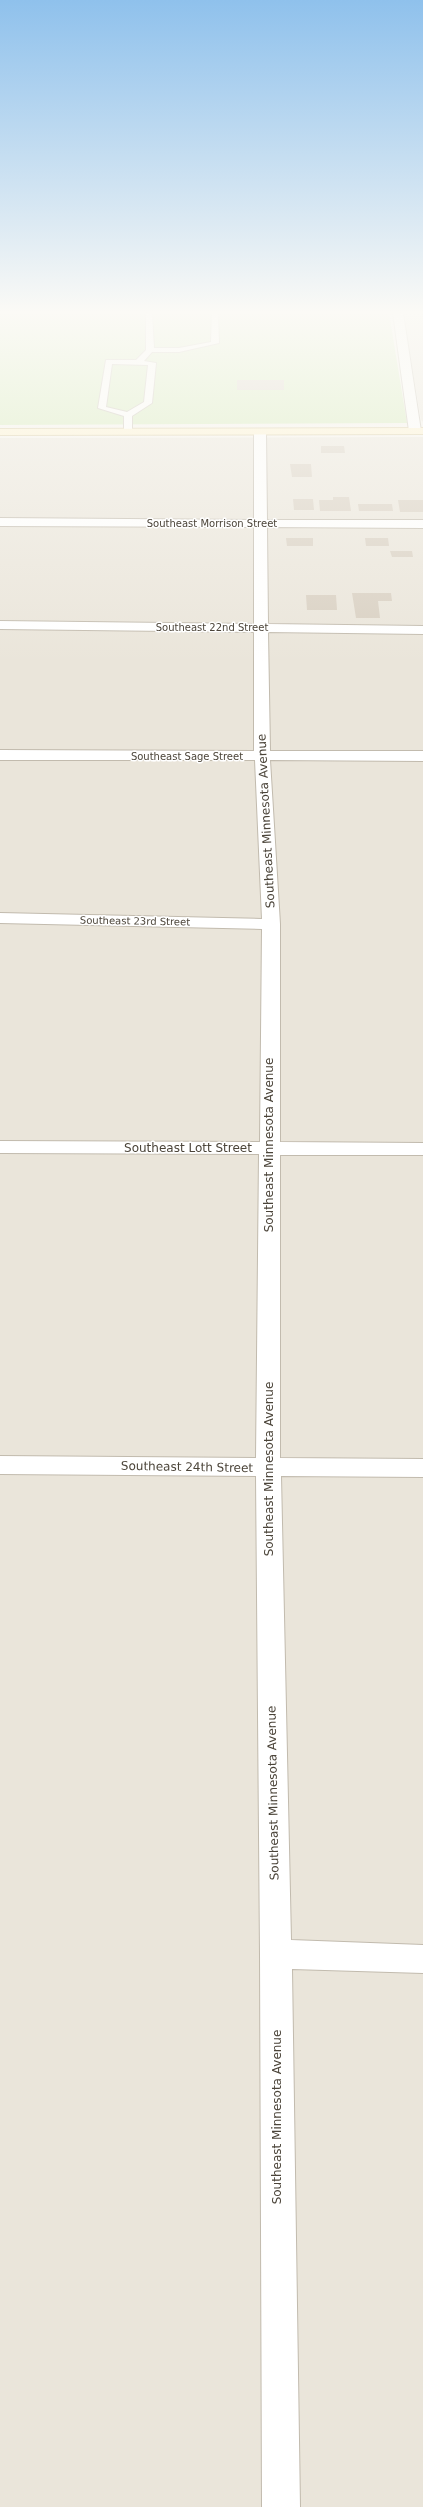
<svg xmlns="http://www.w3.org/2000/svg" width="423" height="2507" font-family="'DejaVu Sans',sans-serif">
<style>
.residential{fill:#eae5da}
.green{fill:#d2eab5}
.building{fill:#d8cfc1}
.lines{fill:none;stroke-linecap:round;stroke-linejoin:round}
.lane-casing{stroke:#c2bbae;stroke-width:2}
.street-casing{stroke:#c2bbae;stroke-width:2}
.secondary-casing{stroke:#d6c79b;stroke-width:2}
.lane{fill:#fff;fill-rule:evenodd}
.street{fill:#fff;fill-rule:evenodd}
.secondary{fill:#fff3cd;fill-rule:evenodd}
.labels{text-anchor:middle;dominant-baseline:central;stroke-width:3;stroke-linejoin:round;paint-order:stroke}
.far-street-label{font-size:10px;fill:#4b4439;stroke:#fff}
.street-label{font-size:12px;fill:#4b4439;stroke:#fff}
</style>
<rect width="100%" height="100%" fill="#f6f3ec"/>
<g class="residential">
<polygon points="403,313 423,313 423,422 421,420"/>
<polygon points="423,437 423,2507 0,2507 0,438"/>
</g>
<polygon class="green" points="0,313 389,313 407,423 0,425"/>
<g class="building">
<rect x="237" y="380" width="47" height="10"/>
<polygon points="321,446 344,446 345,453 321,453"/>
<polygon points="290,464 311,464 312,477 292,477"/>
<polygon points="333,497 349,497 351,511 320,511 319,500 333,500"/>
<polygon points="293,499 313,499 314,510 294,510"/>
<polygon points="398,500 423,500 423,512 400,512"/>
<polygon points="358,504 392,504 393,511 359,511"/>
<polygon points="286,538 313,538 313,546 287,546"/>
<polygon points="365,538 388,538 389,546 366,546"/>
<polygon points="390,551 412,551 413,557 392,557"/>
<polygon points="352,593 391,593 392,601 378,601 380,618 356,618"/>
<polygon points="306,595 336,595 337,610 307,610"/>
</g>
<g class="lines">
<defs>
<path id="lane" d="M146,313H152L154,348H179L211,342L212,313H218L219,343L179,352H152L144,361L156,363L152,403L132,416V432L128,434L124,432V416L98,408L106,360H136L146,350ZM112,364L148,365L144,402L127,412L106,407Z"/>
<g id="street">
<polygon points="393,313 403,313 421,431 415,434 409,431"/>
<polygon points="260,429 266,432 267,520 423,520 423,528 267,527 268,624 423,626 423,634 268,632 270,751 423,751 423,761 270,760 280,924 280,1142 423,1143 423,1155 280,1155 280,1458 423,1459 423,1477 281,1476 291,1940 423,1945 423,1973 292,1969 300,2507 262,2507 260,1954 256,1476 0,1474 0,1456 256,1458 259,1154 0,1153 0,1141 260,1142 262,929 0,923 0,913 262,919 255,760 0,760 0,750 254,751 254,632 0,629 0,621 254,624 254,527 0,526 0,518 254,520 254,432"/>
</g>
<polygon id="secondary" points="423,428 423,434 0,435 0,429"/>
</defs>
<use href="#lane" class="lane-casing"/>
<use href="#street" class="street-casing"/>
<use href="#secondary" class="secondary-casing"/>
<use href="#lane" class="lane"/>
<use href="#street" class="street"/>
<use href="#secondary" class="secondary"/>
</g>
<linearGradient id="sky" x2="0" y2="1"><stop stop-color="#8fc1ec"/><stop offset="0.47" stop-color="#fbfaf6"/><stop offset="1" stop-color="#fbfaf6" stop-opacity="0"/></linearGradient>
<rect width="423" height="664" fill="url(#sky)"/>
<g class="labels">
<g class="far-street-label">
<text x="212" y="523">Southeast Morrison Street</text>
<text x="212" y="627">Southeast 22nd Street</text>
<text x="187" y="756">Southeast Sage Street</text>
<text transform="translate(135 921) rotate(1)">Southeast 23rd Street</text>
</g>
<g class="street-label">
<text transform="translate(266 821) rotate(-93)">Southeast Minnesota Avenue</text>
<text transform="translate(269 1145) rotate(-90)">Southeast Minnesota Avenue</text>
<text x="188" y="1148">Southeast Lott Street</text>
<text transform="translate(187 1467) rotate(1)">Southeast 24th Street</text>
<text transform="translate(269 1469) rotate(-90)">Southeast Minnesota Avenue</text>
<text transform="translate(273 1793) rotate(-91)">Southeast Minnesota Avenue</text>
<text transform="translate(277 2117) rotate(-90)">Southeast Minnesota Avenue</text>
</g>
</g>
</svg>
